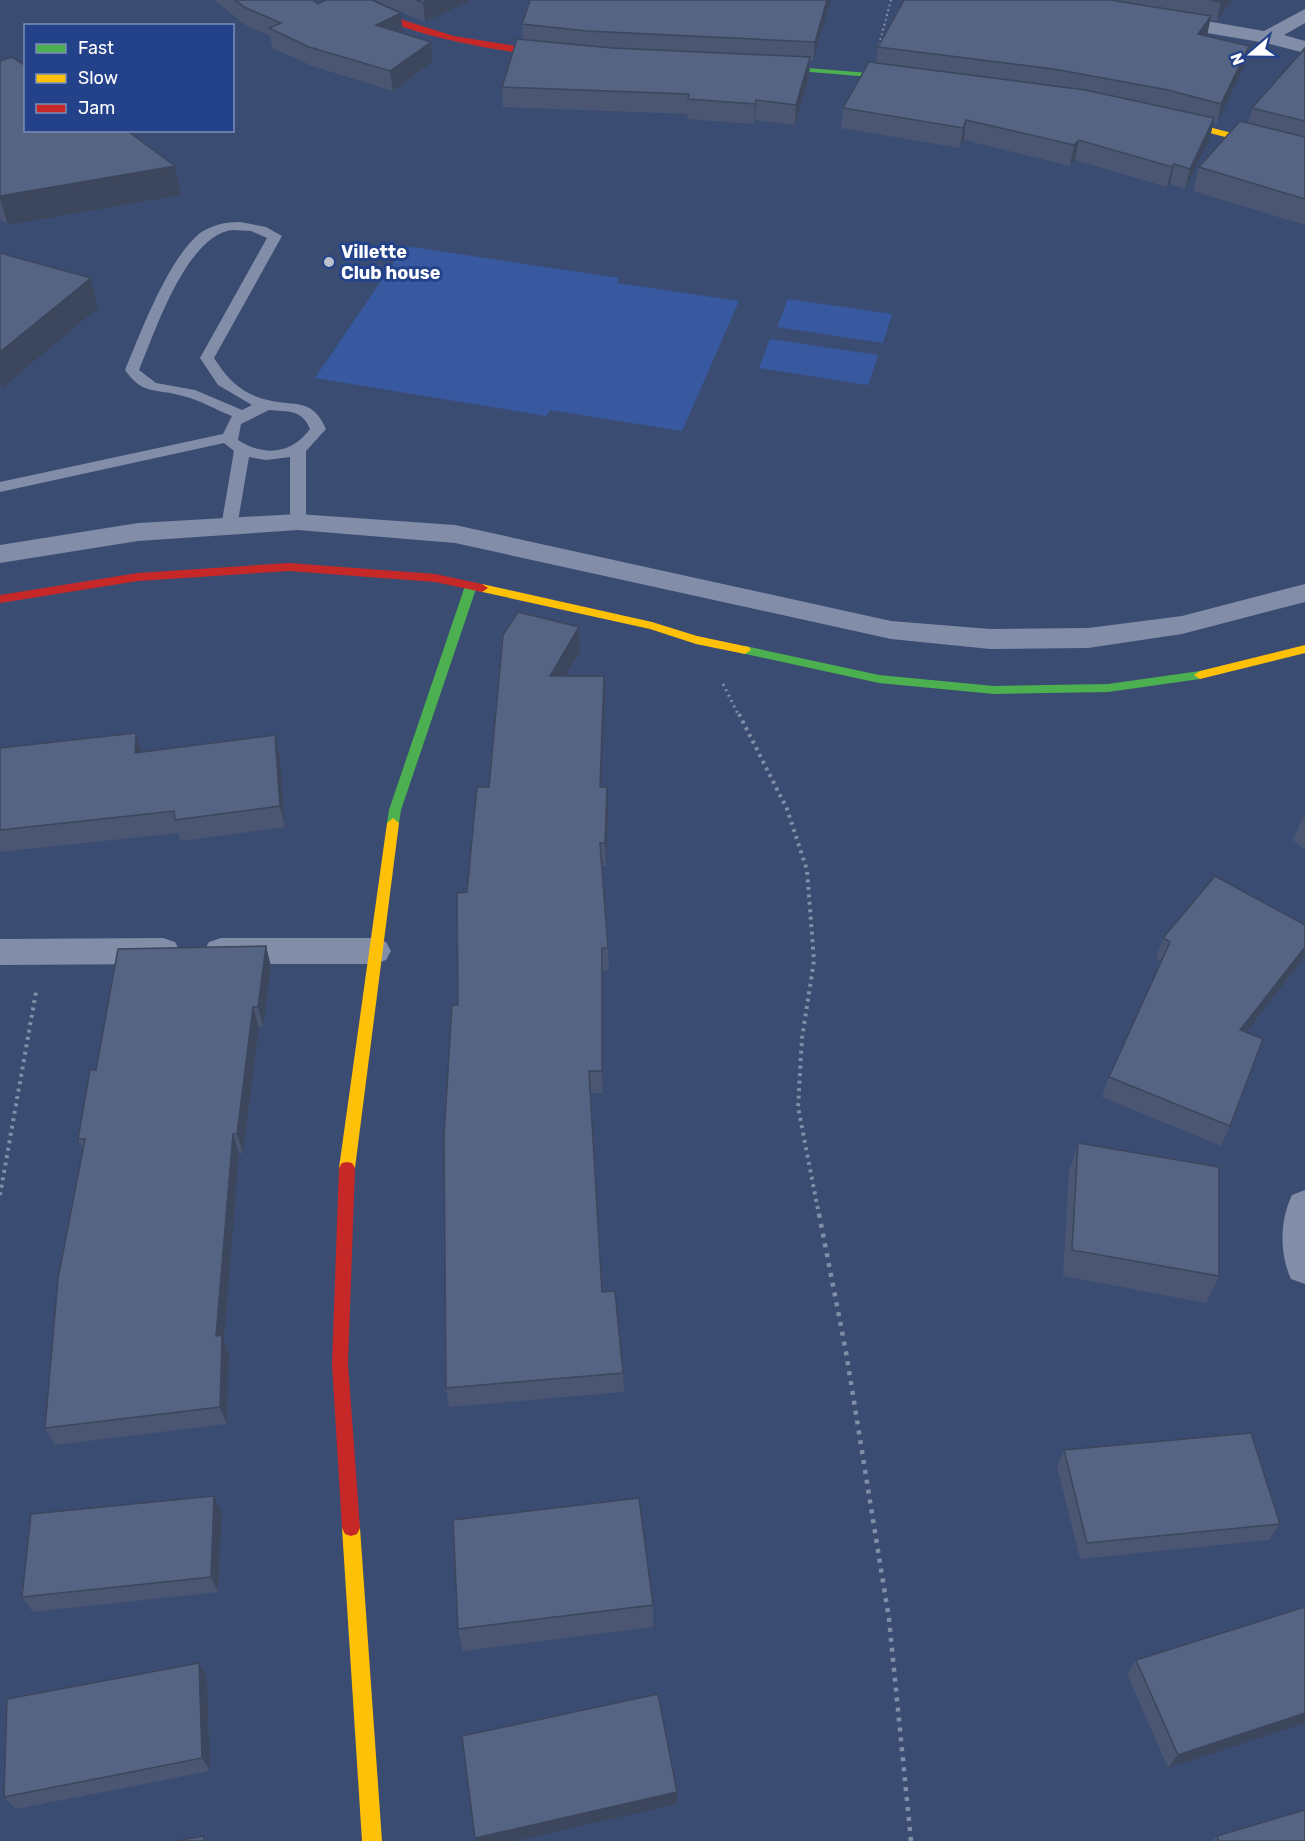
<svg xmlns="http://www.w3.org/2000/svg" width="1305" height="1841" font-family="Rubik,sans-serif">
<style>
.green{fill:#3859a0}
.lines{fill:none;stroke-linecap:round;stroke-linejoin:round}
.path-far3{stroke:#828da7;stroke-width:2;stroke-dasharray:2 3;stroke-linecap:butt}
.path-far2{stroke:#828da7;stroke-width:3;stroke-dasharray:2 4;stroke-linecap:butt}
.path-far1{stroke:#828da7;stroke-width:4;stroke-dasharray:3 4.5;stroke-linecap:butt}
.path{stroke:#828da7;stroke-width:4.5;stroke-dasharray:4 6;stroke-linecap:butt}
.lane{fill:#828da7;fill-rule:evenodd}
.street{fill:#828da7;fill-rule:evenodd}
.fast{fill:#4caf50;fill-rule:evenodd}
.slow{fill:#ffc107;fill-rule:evenodd}
.jam{fill:#c62828;fill-rule:evenodd}
.wall{fill:#4a5672}
.shaded-wall{fill:#3c465c}
.building{fill:#566484;stroke:#3c465c;stroke-width:1.5}
.poi-dot{fill:#bac0ce;stroke:#24428a;stroke-width:2}
.labels{text-anchor:middle;dominant-baseline:central;stroke-width:6;stroke-linejoin:round;paint-order:stroke}
.far-poi-label{font-size:18px;font-weight:bold;fill:#fff;stroke:#24428a;text-anchor:start}
</style>
<rect width="100%" height="100%" fill="#3b4c73"/>
<g class="green">
<polygon points="405,246 619,278 617,283 739,301 682,431 550,410 546,416 315,378"/>
<polygon points="788,299 892,314 883,343 777,327"/>
<polygon points="770,339 878,355 868,385 759,368"/>
</g>
<g class="lines">
<polyline class="path-far3" points="879,45 891,0"/>
<polyline class="path-far2" points="723,684 739,716"/>
<g class="path-far1">
<polyline points="739,714 787,809 807,870 814,961 802,1038 798,1107 819,1215"/>
<polyline points="0,1195 36,992"/>
</g>
<polyline class="path" points="819,1214 846,1352 889,1619 911,1841"/>
<path class="lane" d="M240,222L266,227L282,236L214,358C227,379 243,395 268,400C295,407 312,397 326,429L306,451V522L304,526H292L290,522V457L266,460L249,457L237,527L229,532L223,531L221,527L234,451L224,443L0,492V482L223,434L232,416C216,410 200,400 183,396C156,388 143,396 125,370C141,332 168,259 200,233C212,225 225,222 240,222ZM232,230L251,231L267,238L200,358L218,385L252,405L242,410L195,390L156,383L139,370C155,332 186,236 232,230ZM269,410C288,412 302,409 310,429C292,454 264,457 238,440L241,424Z"/>
<g class="street">
<polygon points="1305,9 1305,23 1284,35 1305,41 1305,53 1266,43 1166,26 1156,20 1166,14 1264,31"/>
<polygon points="298,514 455,525 891,621 990,629 1088,628 1182,616 1305,584 1305,602 1182,634 1088,648 990,649 891,639 455,543 298,530 138,541 0,563 0,545 138,523"/>
<polygon points="163,938 175,942 180,951 175,960 163,964 0,965 0,939"/>
<polygon points="221,938 374,938 386,942 391,951 386,960 374,964 221,964 209,960 204,951 209,942"/>
<path d="M1305,1190V1284L1291,1279C1279,1253 1280,1220 1292,1195Z"/>
</g>
<g class="fast">
<polygon points="760,64 906,76 910,78 906,80 763,68 759,66"/>
<polygon points="471,582 477,586 401,810 399,823 393,828 388,826 387,823 389,810 465,586"/>
<polygon points="745,646 879,675 994,686 1108,684 1200,671 1206,675 1200,679 1108,692 994,694 879,683 741,653 739,650 741,647"/>
</g>
<g class="slow">
<polygon points="1167,116 1305,152 1305,158 1164,121 1164,117"/>
<polygon points="482,584 652,622 697,636 749,647 751,650 745,654 696,644 650,629 478,591 478,585"/>
<polygon points="1305,645 1305,653 1200,679 1194,675 1200,671"/>
<polygon points="393,818 399,823 355,1168 352,1173 347,1174 342,1173 339,1168 387,823"/>
<polygon points="351,1520 357,1522 360,1528 382,1841 362,1841 342,1528 345,1522"/>
</g>
<g class="jam">
<path d="M350,0H360L406,21L454,36L559,53L563,55C555,60 537,55 527,54C478,47 389,32 350,0Z"/>
<polygon points="289,563 435,574 482,584 488,588 482,592 435,582 289,571 138,581 0,603 0,595 138,573"/>
<polygon points="347,1162 352,1163 355,1168 348,1364 360,1528 357,1534 351,1536 345,1534 342,1528 332,1364 339,1168 342,1163"/>
</g>
</g>
<g class="wall">
<polygon points="214,0 313,0 318,4 403,33 402,33 431,42 433,61 393,91 312,66 272,48 270,36 247,26"/>
<polygon points="374,0 471,0 425,22"/>
<polygon points="530,0 831,0 813,61 810,61 809,77 795,125 755,120 754,124 687,119 688,114 503,107 502,87 523,40 522,24"/>
<polygon points="904,0 1232,0 1217,21 1210,20 1207,36 1249,46 1245,65 1217,124 1213,123 1210,138 1185,189 1170,184 1167,187 1075,160 1070,166 964,140 960,148 841,128 843,108 876,63 878,47"/>
<polygon points="1305,48 1305,225 1193,191 1199,167 1248,123 1252,108"/>
<polygon points="0,61 26,130 175,166 181,195 8,225 0,219"/>
<polygon points="579,627 580,651 565,676 604,676 605,699 601,787 608,810 606,866 602,866 608,948 609,970 602,971 603,1093 591,1093 602,1292 623,1373 624,1392 449,1407 446,1388 458,1005 467,892 489,787"/>
<polygon points="136,733 142,752 275,735 280,757 285,827 181,841 178,833 0,852 0,748"/>
<polygon points="1305,817 1305,850 1293,840 1302,819"/>
<polygon points="1163,938 1305,947 1305,956 1246,1033 1230,1126 1221,1146 1102,1097 1109,1077 1162,961 1156,959"/>
<polygon points="266,946 271,967 263,1027 259,1027 243,1153 239,1153 224,1341 229,1353 227,1424 55,1445 45,1428 83,1151 78,1139 96,1070"/>
<polygon points="1078,1143 1219,1276 1206,1303 1063,1276 1069,1171"/>
<polygon points="1064,1450 1280,1524 1269,1540 1080,1559 1057,1467"/>
<polygon points="222,1512 218,1592 33,1612 22,1597"/>
<polygon points="653,1605 653,1627 463,1651 458,1629"/>
<polygon points="1305,1607 1305,1723 1168,1768 1127,1674 1136,1660"/>
<polygon points="207,1677 210,1771 16,1809 4,1797"/>
<polygon points="1217,1836 1305,1841 1212,1841"/>
</g>
<g class="shaded-wall">
<polygon points="429,0 471,0 425,22 423,3"/>
<polygon points="827,0 831,0 813,61 815,42"/>
<polygon points="1223,0 1232,0 1217,21 1221,2"/>
<polygon points="401,13 403,33 378,45 376,25"/>
<polygon points="1211,16 1207,36 1198,34"/>
<polygon points="431,42 433,61 393,91 390,71"/>
<polygon points="1249,46 1245,65 1217,124 1221,104"/>
<polygon points="810,57 809,77 795,125 796,105"/>
<polygon points="756,100 755,120 754,124 755,104"/>
<polygon points="1214,118 1210,138 1185,189 1190,169"/>
<polygon points="966,120 964,140 960,148 963,128"/>
<polygon points="1079,140 1075,160 1070,166 1074,145"/>
<polygon points="1174,164 1170,184 1167,187 1172,167"/>
<polygon points="175,166 181,195 8,225 0,199 0,196"/>
<polygon points="91,278 98,308 2,388 0,381 0,352"/>
<polygon points="579,627 580,651 552,699 550,676"/>
<polygon points="604,676 605,699 600,810 600,787"/>
<polygon points="136,733 143,755 135,753"/>
<polygon points="275,735 280,757 285,827 280,806"/>
<polygon points="607,787 608,810 606,866 605,843"/>
<polygon points="266,946 271,967 263,1027 258,1007"/>
<polygon points="1305,947 1305,956 1232,1051 1240,1030"/>
<polygon points="602,948 602,971 603,1093 602,1071"/>
<polygon points="253,1007 259,1027 243,1153 237,1134"/>
<polygon points="233,1134 239,1153 224,1341 229,1353 227,1424 220,1407 216,1336"/>
<polygon points="214,1496 222,1512 218,1592 211,1577"/>
<polygon points="199,1663 207,1677 210,1771 202,1758"/>
<polygon points="1305,1713 1305,1723 1168,1768 1178,1755"/>
<polygon points="677,1792 677,1804 515,1841 476,1841 475,1838"/>
</g>
<g class="building">
<polygon points="235,0 313,0 318,4 326,0 372,0 401,13 376,25 431,42 390,71 309,47 269,28 281,23 244,7"/>
<polygon points="416,0 429,0 423,3"/>
<polygon points="530,0 827,0 815,42 587,31 522,24"/>
<polygon points="904,0 1110,0 1211,16 1198,34 1249,46 1221,104 1168,90 1054,69 878,47"/>
<polygon points="1210,0 1223,0 1221,2"/>
<polygon points="517,39 612,48 810,57 796,105 756,100 755,104 688,99 689,94 502,87"/>
<polygon points="1305,48 1305,121 1252,108"/>
<polygon points="12,57 26,66 26,130 126,130 175,166 0,196 0,61"/>
<polygon points="869,62 1085,90 1214,118 1190,169 1174,164 1172,167 1079,140 1074,145 966,120 963,128 843,108"/>
<polygon points="1240,121 1305,137 1305,199 1199,167"/>
<polygon points="0,253 91,278 0,352"/>
<polygon points="518,612 579,627 550,676 604,676 600,787 607,787 605,843 600,843 608,948 602,948 602,1071 589,1071 602,1292 615,1291 623,1373 446,1388 444,1135 452,1005 458,1005 457,893 467,892 477,787 489,787 503,635"/>
<polygon points="136,733 135,753 275,735 280,806 175,820 174,811 0,830 0,748"/>
<polygon points="1215,876 1305,925 1305,947 1240,1030 1263,1039 1230,1126 1109,1077 1170,942 1163,938"/>
<polygon points="266,946 258,1007 253,1007 237,1134 233,1134 216,1336 222,1335 220,1407 45,1428 58,1279 85,1139 78,1139 90,1070 96,1070 118,949"/>
<polygon points="1078,1143 1219,1167 1219,1276 1072,1250"/>
<polygon points="1251,1433 1280,1524 1087,1543 1064,1450"/>
<polygon points="214,1496 211,1577 22,1597 31,1514"/>
<polygon points="639,1498 653,1605 458,1629 453,1520"/>
<polygon points="1305,1607 1305,1713 1178,1755 1136,1660"/>
<polygon points="199,1663 202,1758 4,1797 7,1699"/>
<polygon points="658,1694 677,1792 475,1838 462,1736"/>
<polygon points="1305,1810 1305,1841 1219,1841 1217,1836"/>
<polygon points="204,1836 204,1841 176,1841"/>
</g>
<circle class="poi-dot" cx="329" cy="262" r="6"/>
<g class="labels">
<g class="far-poi-label">
<text x="341" y="252">Villette<tspan x="341" dy="21">Club house</tspan></text>
</g>
</g>
<rect x="24" y="24" width="210" height="108" fill="#24428a" stroke="#7c8eb9" stroke-width="1.5"/>
<rect x="36" y="44" width="30" height="9" fill="#4caf50" stroke="#7c8eb9" stroke-width="1.5"/>
<text x="78" y="54" font-size="18" fill="#ffffff">Fast</text>
<rect x="36" y="74" width="30" height="9" fill="#ffc107" stroke="#7c8eb9" stroke-width="1.5"/>
<text x="78" y="84" font-size="18" fill="#ffffff">Slow</text>
<rect x="36" y="104" width="30" height="9" fill="#c62828" stroke="#7c8eb9" stroke-width="1.5"/>
<text x="78" y="114" font-size="18" fill="#ffffff">Jam</text>
<g transform="translate(1251 54) rotate(250)" stroke="#24428a" stroke-width="4.5" paint-order="stroke">
<path d="M0-4.5L10 22L0 15L-10 22Z" fill="#ffffff"/>
<text y="-9" font-size="16" font-weight="bold" text-anchor="middle" fill="#ffffff">N</text>
</g>
</svg>
